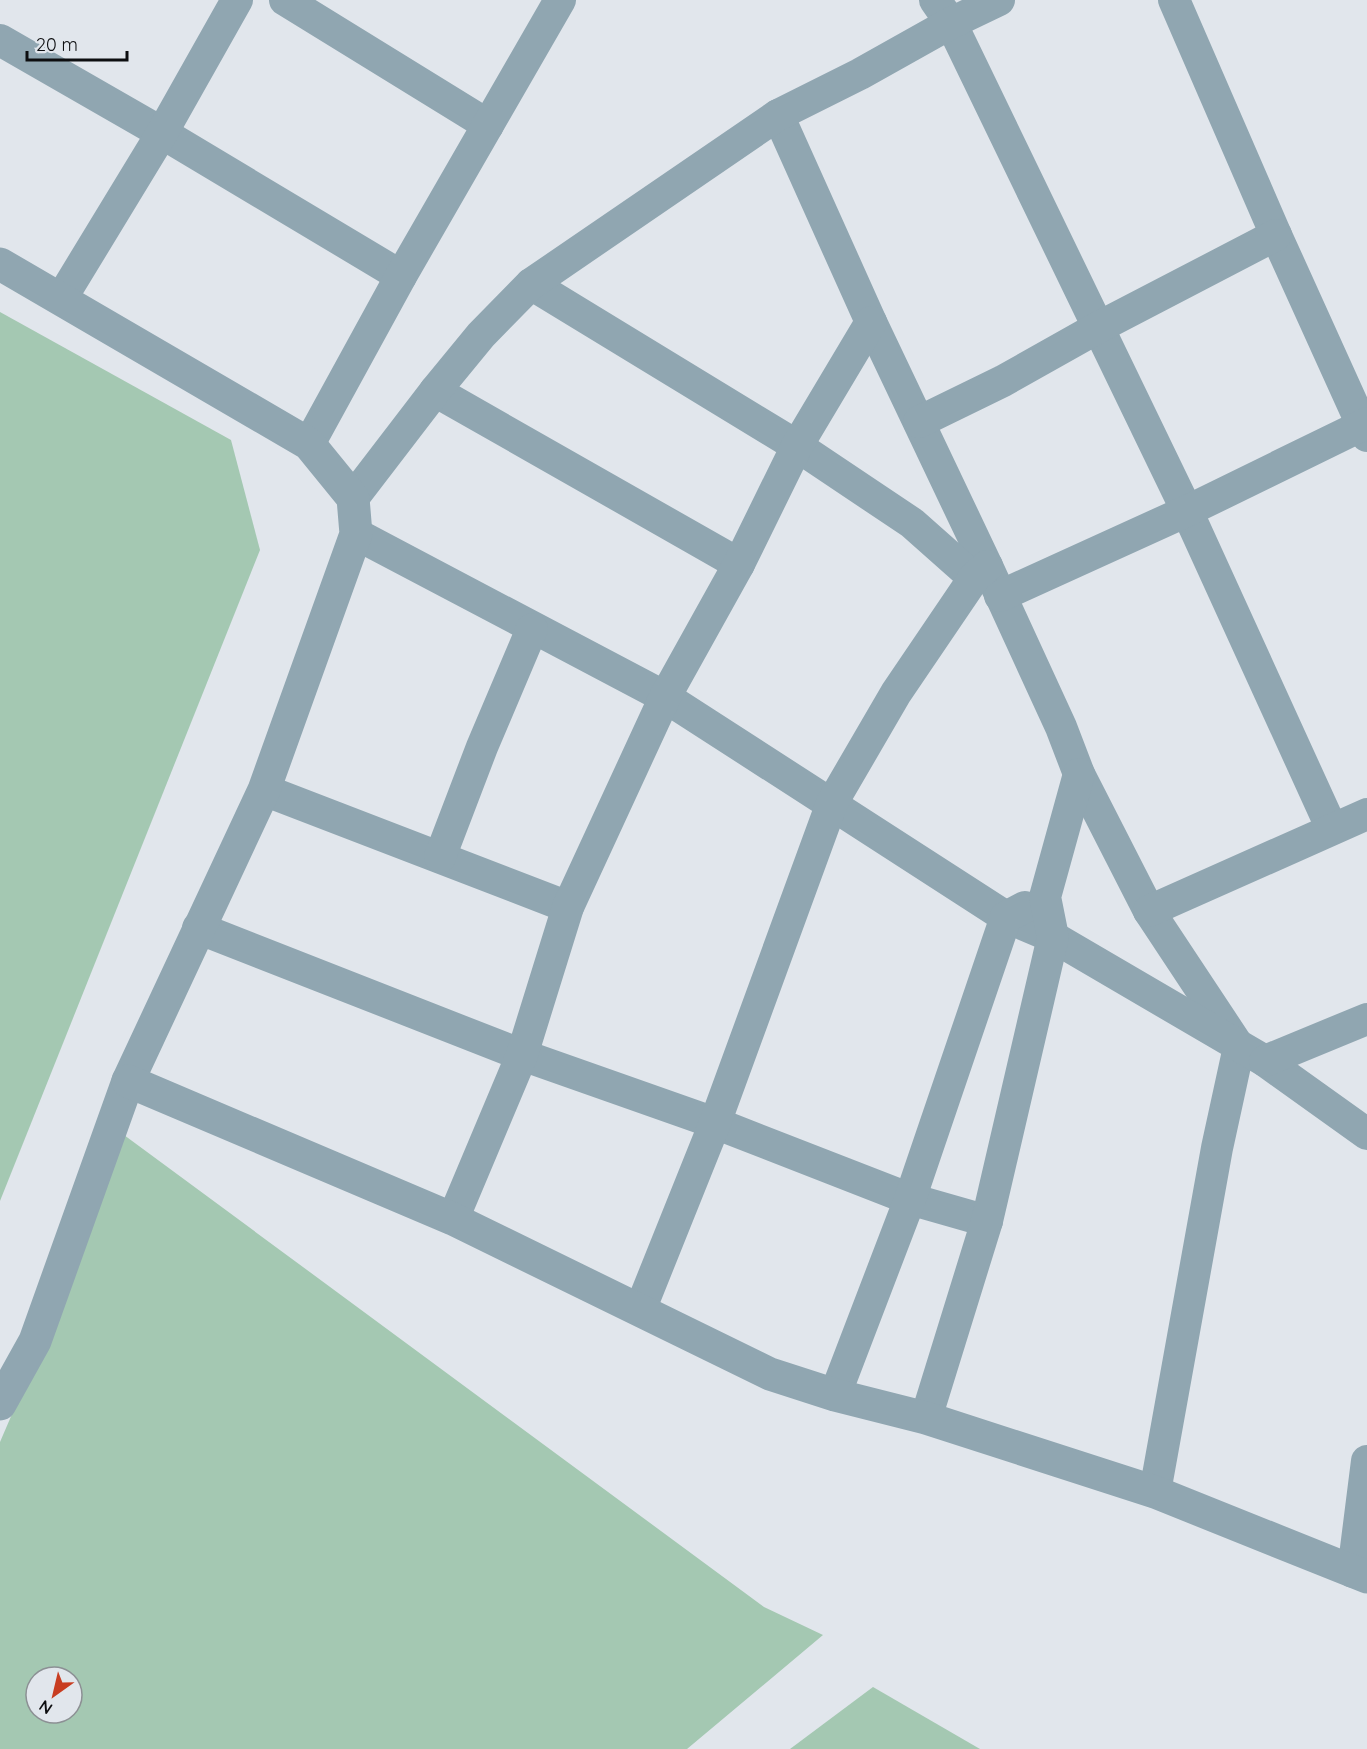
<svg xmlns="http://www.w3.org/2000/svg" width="1367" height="1749" font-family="Quicksand,sans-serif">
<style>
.green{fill:#a4c8b2;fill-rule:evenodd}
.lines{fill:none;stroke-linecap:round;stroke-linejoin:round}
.minor{stroke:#90a6b1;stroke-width:32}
.tertiary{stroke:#90a6b1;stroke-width:33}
</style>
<rect width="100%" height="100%" fill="#e1e6ec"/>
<g class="green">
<polygon points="0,312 231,440 260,550 0,1201"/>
<path d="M105,1121L764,1607L823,1635L687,1749H0V1442L37,1356ZM36,1677H72V1713H36Z"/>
<polygon points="873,1687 980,1749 790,1749"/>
</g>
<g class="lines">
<g class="minor">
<polyline points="285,0 488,125"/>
<polyline points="935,0 951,23 1187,511 1332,829"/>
<polyline points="1174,0 1276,235 1367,436"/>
<polyline points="0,40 162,133 401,276"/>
<polyline points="778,115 871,322 987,566 1061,727 1079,774 1149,911 1239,1047 1217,1148 1155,1492"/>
<polyline points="531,284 797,446 912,523 974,578"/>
<polyline points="61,299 162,133 237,0"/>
<polyline points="435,391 739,564"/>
<polyline points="919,422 1003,381 1099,327 1276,235"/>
<polyline points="309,444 401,276 560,0"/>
<polyline points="353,498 435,391 481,335 531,284 778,115 860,74 951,23 999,0"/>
<polyline points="356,534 665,697 1006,917 1053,937 1265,1061 1367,1134"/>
<polyline points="1000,596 1187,511 1367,423"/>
<polyline points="264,790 568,907"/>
<polyline points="440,857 482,747 532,629"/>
<polyline points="1149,911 1367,814"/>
<polyline points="198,928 522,1055 715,1123 910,1199 987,1221"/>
<polyline points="1265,1061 1367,1019"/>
<polyline points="453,1219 522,1055 568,907 665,697 739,564 797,446 871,322"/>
<polyline points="640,1310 715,1123 832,803 896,693 974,578 987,566"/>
<polyline points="835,1395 910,1199 1006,917 1025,907"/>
<polyline points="926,1418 987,1221 1053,937 1045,897 1079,774"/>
<polyline points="1353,1572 1367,1461"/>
</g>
<g class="tertiary">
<polyline points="0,264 309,444 353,498 356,534 264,790 128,1081 35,1341 0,1404"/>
<polyline points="128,1081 453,1219 770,1374 835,1395 926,1418 1155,1492 1367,1577"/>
</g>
</g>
<g transform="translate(54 1695) rotate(214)"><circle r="28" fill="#e1e6ec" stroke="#8c9094" stroke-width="1.5"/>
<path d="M0-4.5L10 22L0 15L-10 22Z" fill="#c83d21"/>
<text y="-9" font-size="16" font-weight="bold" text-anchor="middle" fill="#0d0e10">N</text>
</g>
<path d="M27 51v9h100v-9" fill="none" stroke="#0d0e10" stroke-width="3"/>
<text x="36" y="51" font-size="18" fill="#0d0e10" stroke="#e1e6ec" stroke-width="4.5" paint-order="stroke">20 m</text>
</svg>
